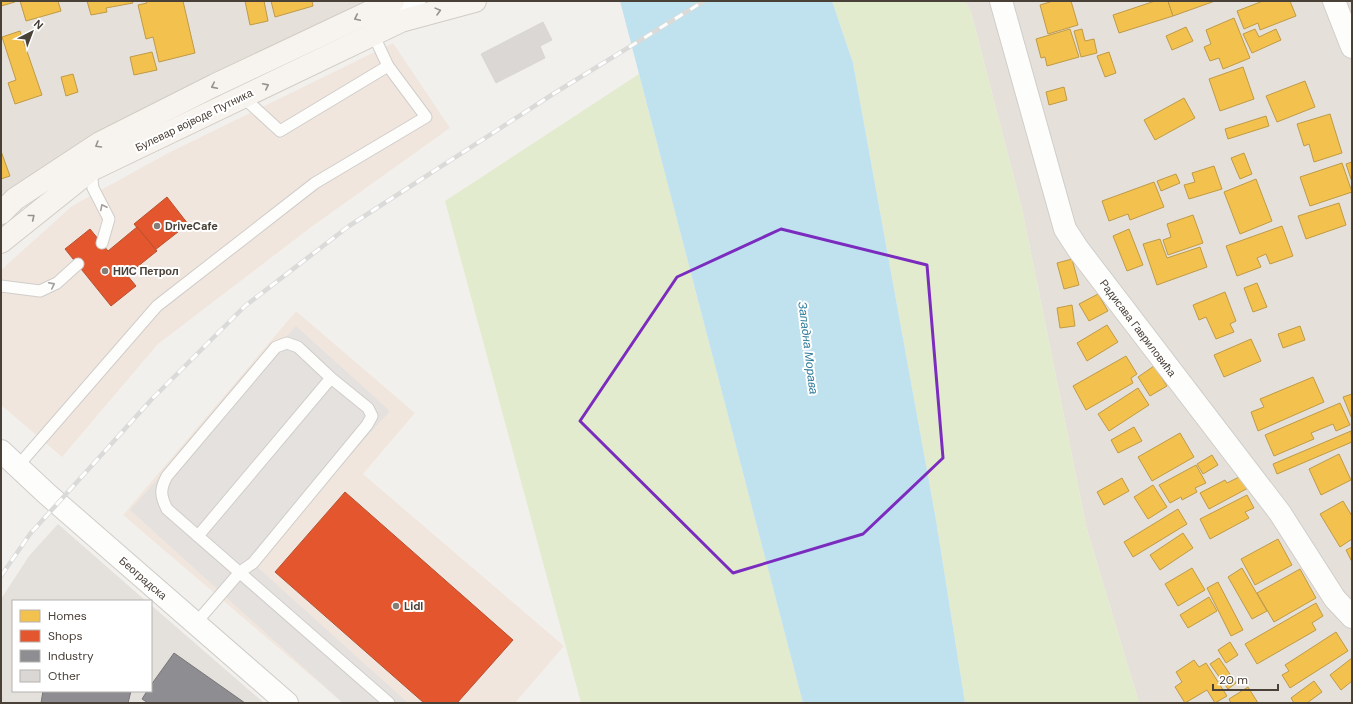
<svg xmlns="http://www.w3.org/2000/svg" width="1353" height="704" font-family="'DM Sans',sans-serif">
<style>
.residential{fill:#e5e1da}
.commercial{fill:#f1e6dd}
.industrial{fill:#e4e0dc}
.green{fill:#e3ebce}
.parking{fill:#e4e1de}
.water{fill:#bfe2ee}
.homes{fill:#f2c14e;stroke:#bf9a47}
.shops{fill:#e4572e;stroke:#b65031}
.industry{fill:#8d8d92;stroke:#797677}
.building{fill:#dad7d4;stroke:#dad7d3}
.lines{fill:none;stroke-linecap:round;stroke-linejoin:round}
.service-casing{stroke:#d0cdca;stroke-width:13}
.pedestrian-casing{stroke:#d0cdca;stroke-width:19}
.minor-casing{stroke:#d0cdca;stroke-width:24}
.tertiary-casing{stroke:#d0cdca;stroke-width:24}
.secondary-casing{stroke:#d1ccc4;stroke-width:24}
.service{stroke:#fdfdfc;stroke-width:11}
.pedestrian{stroke:#fdfdfc;stroke-width:17}
.minor{stroke:#fdfdfc;stroke-width:22}
.tertiary{stroke:#fdfdfc;stroke-width:22}
.secondary{stroke:#f7f4f0;stroke-width:22}
.rail-casing{stroke:#dadad9;stroke-width:4.5}
.rail{stroke:#fff;stroke-width:3;stroke-dasharray:9;stroke-linecap:butt}
.oneway{stroke:#97918b}
.oneway2{stroke:#a39e9a}
.marked{fill:none;stroke:#7b2cbf;stroke-width:3;stroke-linejoin:round}
.poi-dot{fill:#847e77;stroke:#fff;stroke-width:1.5}
.labels{text-anchor:middle;dominant-baseline:central;stroke-width:4;stroke-linejoin:round;paint-order:stroke}
.street-label{font-size:11px;fill:#494038;stroke:#fff}
.poi-label{font-size:11px;font-weight:bold;fill:#494038;stroke:#fff;text-anchor:start}
.water-label{font-size:12px;font-style:italic;fill:#2e7b9b;stroke:#fff}
</style>
<rect width="100%" height="100%" fill="#f2f0ed"/>
<g class="residential">
<polygon points="1,1 379,1 78,150 1,222"/>
<polygon points="965,1 1352,1 1352,703 1139,703 1087,530 1022,209 971,12"/>
</g>
<g class="commercial">
<polygon points="393,43 450,128 310,228 158,344 62,457 1,405 1,270 72,206 168,153"/>
<polygon points="296,311 415,413 363,474 564,646 515,703 343,703 123,515"/>
</g>
<polygon class="industrial" points="58,524 146,601 13,601 13,691 151,691 151,605 264,703 1,703 1,599 29,556"/>
<g class="green">
<polygon points="832,1 965,1 971,12 1022,209 1087,530 1139,703 965,703 936,520 853,63"/>
<polygon points="639,74 803,703 581,703 445,201"/>
</g>
<polygon class="parking" points="296,326 390,411 253,563 408,703 343,703 130,510"/>
<polygon class="water" points="620,1 832,1 853,63 936,520 965,703 803,703"/>
<g class="homes">
<polygon points="1,1 14,1 15,2 1,6"/>
<polygon points="20,1 58,1 61,11 26,21"/>
<polygon points="87,1 132,1 133,3 106,8 107,12 91,15"/>
<polygon points="146,1 183,1 195,53 159,62 153,37 146,39 138,5 147,3"/>
<polygon points="245,1 264,1 268,21 250,25"/>
<polygon points="271,1 312,1 313,6 275,17"/>
<polygon points="1053,1 1071,1 1078,25 1048,34 1040,5"/>
<polygon points="1155,1 1168,1 1173,16 1119,33 1113,15"/>
<polygon points="1168,1 1215,1 1173,16"/>
<polygon points="1263,1 1290,1 1296,16 1260,30 1258,23 1244,29 1237,11"/>
<polygon points="1234,18 1250,58 1223,69 1219,58 1210,61 1204,47 1211,44 1206,30"/>
<polygon points="1186,27 1193,41 1172,50 1166,36"/>
<polygon points="1070,29 1079,57 1047,66 1045,57 1041,58 1036,39"/>
<polygon points="1082,29 1085,41 1094,39 1097,53 1081,57 1074,31"/>
<polygon points="1255,29 1259,37 1276,29 1281,40 1252,53 1243,34"/>
<polygon points="20,31 42,95 15,104 8,83 16,80 2,37"/>
<polygon points="152,52 157,70 134,75 130,57"/>
<polygon points="1109,52 1116,73 1105,77 1097,56"/>
<polygon points="1243,67 1254,99 1220,111 1209,79"/>
<polygon points="73,74 78,92 66,96 61,77"/>
<polygon points="1305,81 1315,107 1277,122 1266,96"/>
<polygon points="1064,87 1067,100 1049,105 1046,92"/>
<polygon points="1184,98 1195,118 1155,140 1144,120"/>
<polygon points="1330,114 1342,153 1314,162 1309,144 1304,146 1297,124"/>
<polygon points="1266,116 1269,126 1228,139 1225,129"/>
<polygon points="1,151 10,176 1,179"/>
<polygon points="1244,153 1252,174 1240,179 1231,158"/>
<polygon points="1352,162 1352,182 1346,164"/>
<polygon points="1342,163 1352,192 1310,206 1300,177"/>
<polygon points="1214,166 1222,189 1189,199 1184,185 1195,182 1192,173"/>
<polygon points="1176,174 1180,183 1161,191 1157,181"/>
<polygon points="1256,179 1272,221 1240,234 1224,192"/>
<polygon points="1154,182 1164,207 1130,220 1128,214 1109,221 1102,201"/>
<polygon points="1339,203 1346,225 1306,239 1298,216"/>
<polygon points="1193,215 1203,243 1168,255 1163,240 1171,237 1167,224"/>
<polygon points="1282,226 1293,256 1270,264 1266,254 1257,258 1261,267 1237,276 1226,246"/>
<polygon points="1129,229 1143,265 1127,271 1113,236"/>
<polygon points="1160,239 1167,258 1200,247 1207,267 1157,285 1143,244"/>
<polygon points="1072,259 1079,285 1064,289 1057,263"/>
<polygon points="1257,283 1267,307 1253,312 1244,288"/>
<polygon points="1225,292 1236,321 1230,324 1234,332 1216,339 1206,317 1199,320 1193,305"/>
<polygon points="1098,294 1108,311 1089,321 1079,304"/>
<polygon points="1072,305 1075,326 1060,328 1057,308"/>
<polygon points="1107,325 1118,342 1087,361 1077,343"/>
<polygon points="1300,326 1305,340 1283,348 1278,334"/>
<polygon points="1251,339 1261,361 1224,377 1214,355"/>
<polygon points="1126,356 1137,374 1131,378 1133,383 1086,410 1073,386"/>
<polygon points="1154,366 1167,386 1150,396 1138,377"/>
<polygon points="1313,377 1324,402 1258,431 1251,412 1264,407 1260,399"/>
<polygon points="1138,388 1149,405 1109,431 1098,414"/>
<polygon points="1352,394 1352,419 1343,397"/>
<polygon points="1340,403 1350,425 1336,431 1333,424 1311,433 1314,439 1274,456 1265,435"/>
<polygon points="1134,427 1142,441 1118,453 1111,440"/>
<polygon points="1351,431 1352,442 1277,474 1273,464"/>
<polygon points="1180,433 1194,457 1152,481 1138,457"/>
<polygon points="1339,454 1351,480 1321,495 1309,469"/>
<polygon points="1212,455 1218,465 1203,474 1197,464"/>
<polygon points="1196,465 1206,483 1195,488 1197,492 1182,500 1181,497 1170,503 1159,485"/>
<polygon points="1243,475 1250,487 1209,509 1200,493 1225,480 1227,483"/>
<polygon points="1122,478 1129,491 1104,505 1097,492"/>
<polygon points="1153,485 1167,507 1148,519 1134,497"/>
<polygon points="1247,495 1254,508 1245,512 1249,518 1210,539 1200,519"/>
<polygon points="1343,501 1352,516 1352,539 1340,547 1320,514"/>
<polygon points="1178,509 1187,524 1133,557 1124,542"/>
<polygon points="1183,533 1193,548 1160,570 1150,555"/>
<polygon points="1278,539 1292,565 1255,585 1241,559"/>
<polygon points="1352,547 1352,562 1346,550"/>
<polygon points="1192,568 1205,590 1178,606 1165,584"/>
<polygon points="1242,568 1267,611 1252,619 1228,577"/>
<polygon points="1300,569 1316,598 1274,622 1257,593"/>
<polygon points="1218,582 1243,630 1231,636 1207,588"/>
<polygon points="1209,597 1217,611 1188,628 1180,615"/>
<polygon points="1316,603 1323,616 1312,623 1316,630 1257,664 1245,644"/>
<polygon points="1336,632 1348,651 1290,688 1282,675 1289,671 1285,665"/>
<polygon points="1230,642 1238,655 1226,663 1218,650"/>
<polygon points="1219,658 1236,683 1228,689 1210,664"/>
<polygon points="1352,658 1352,681 1341,690 1330,675"/>
<polygon points="1194,660 1199,667 1206,663 1227,696 1215,703 1207,690 1185,703 1175,687 1182,682 1176,672"/>
<polygon points="1314,681 1322,692 1307,703 1294,703 1291,698"/>
<polygon points="1248,687 1258,703 1231,703 1229,699"/>
</g>
<g class="shops">
<polygon points="167,197 188,224 155,250 134,224"/>
<polygon points="137,227 157,251 127,275 136,286 111,306 65,249 90,229 108,251"/>
<polygon points="345,492 513,640 457,703 424,703 275,572"/>
</g>
<g class="industry">
<polygon points="174,653 245,703 148,703 142,699 147,691 151,691 151,685"/>
<polygon points="43,691 131,691 128,703 41,703"/>
</g>
<polygon class="building" points="543,22 552,40 540,46 545,58 496,83 481,54"/>
<g class="lines">
<defs>
<g id="service">
<polyline points="243,97 280,131 388,66"/>
<polyline points="91,170 93,188 109,219 102,243"/>
<polyline points="1,286 40,291 57,283 78,264"/>
<polyline points="17,467 157,306 315,183 426,117 388,66 373,34"/>
<polyline points="198,536 331,378"/>
<path d="M195,624L240,572L253,563L367,425L372,416L368,408L331,378L298,347L287,343L276,347L167,476C160,489 160,495 167,509L389,703"/>
</g>
<polyline id="pedestrian" points="397,11 417,1"/>
<g id="minor">
<polyline points="1001,1 1065,229 1078,249 1280,513 1335,599 1352,617"/>
<polyline points="1334,1 1352,47"/>
</g>
<polyline id="tertiary" points="1,451 47,494 287,703"/>
<g id="secondary">
<polyline points="1,213 15,199 100,143 215,85 393,1"/>
<polyline points="1,242 91,170 401,21 475,1"/>
</g>
</defs>
<use href="#service" class="service-casing"/>
<use href="#pedestrian" class="pedestrian-casing"/>
<use href="#minor" class="minor-casing"/>
<use href="#tertiary" class="tertiary-casing"/>
<use href="#secondary" class="secondary-casing"/>
<use href="#service" class="service"/>
<use href="#pedestrian" class="pedestrian"/>
<use href="#minor" class="minor"/>
<use href="#tertiary" class="tertiary"/>
<use href="#secondary" class="secondary"/>
<defs>
<polyline id="rail" points="1,576 30,534 151,400 245,306 349,226 553,94 704,1"/>
</defs>
<use href="#rail" class="rail-casing"/>
<use href="#rail" class="rail"/>
</g>
<defs><path id="oneway-chevron" d="M-2-3.5L2.5 0L-2 3.5" fill="none" stroke-width="1.6" stroke-linecap="round" stroke-linejoin="round"/></defs>
<g class="oneway">
<use href="#oneway-chevron" transform="translate(438 11) rotate(-15)"/>
<use href="#oneway-chevron" transform="translate(357 18) rotate(155)"/>
<use href="#oneway-chevron" transform="translate(214 86) rotate(154)"/>
<use href="#oneway-chevron" transform="translate(266 86) rotate(-27)"/>
<use href="#oneway-chevron" transform="translate(98 145) rotate(149)"/>
<use href="#oneway-chevron" transform="translate(32 217) rotate(-39)"/>
</g>
<g class="oneway2">
<use href="#oneway-chevron" transform="translate(103 207) rotate(-117)"/>
<use href="#oneway-chevron" transform="translate(52 285) rotate(-26)"/>
</g>
<path class="marked" d="M781,229L927,265L943,458L863,534L733,573L580,421L677,277Z"/>
<g class="poi-dot">
<circle cx="157" cy="226" r="4"/>
<circle cx="105" cy="271" r="4"/>
<circle cx="396" cy="606" r="4"/>
</g>
<g class="labels">
<g class="street-label">
<text transform="translate(194 120) rotate(-26)">Булевар војводе Путника</text>
<text transform="translate(1138 328) rotate(53)">Радисава Гавриловића</text>
<text transform="translate(143 578) rotate(41)">Београдска</text>
</g>
<g class="poi-label">
<text x="165" y="226">DriveCafe</text>
<text x="113" y="271">НИС Петрол</text>
<text x="404" y="606">Lidl</text>
</g>
<g class="water-label">
<text transform="translate(808 348) rotate(83)">Западна Морава</text>
</g>
</g>
<rect width="1353" height="704" fill="none" stroke="#494038" stroke-width="4"/>
<rect x="12" y="600" width="140" height="92" fill="#ffffff" stroke="#b6b3af"/>
<rect x="20" y="610" width="20" height="12" fill="#f2c14e" stroke="#b6b3af"/>
<text x="48" y="620" font-size="12" fill="#494038">Homes</text>
<rect x="20" y="630" width="20" height="12" fill="#e4572e" stroke="#b6b3af"/>
<text x="48" y="640" font-size="12" fill="#494038">Shops</text>
<rect x="20" y="650" width="20" height="12" fill="#8d8d92" stroke="#b6b3af"/>
<text x="48" y="660" font-size="12" fill="#494038">Industry</text>
<rect x="20" y="670" width="20" height="12" fill="#dad7d4" stroke="#b6b3af"/>
<text x="48" y="680" font-size="12" fill="#494038">Other</text>
<g transform="translate(32 32) rotate(42)" stroke="#ffffff" stroke-width="3" paint-order="stroke">
<path d="M0-3L7 15L0 10L-7 15Z" fill="#494038"/>
<text y="-6" font-size="11" font-weight="bold" text-anchor="middle" fill="#494038">N</text>
</g>
<path d="M1213 684v6h65v-6" fill="none" stroke="#494038" stroke-width="2"/>
<text x="1219" y="684" font-size="12" fill="#494038" stroke="#ffffff" stroke-width="3" paint-order="stroke">20 m</text>
</svg>
